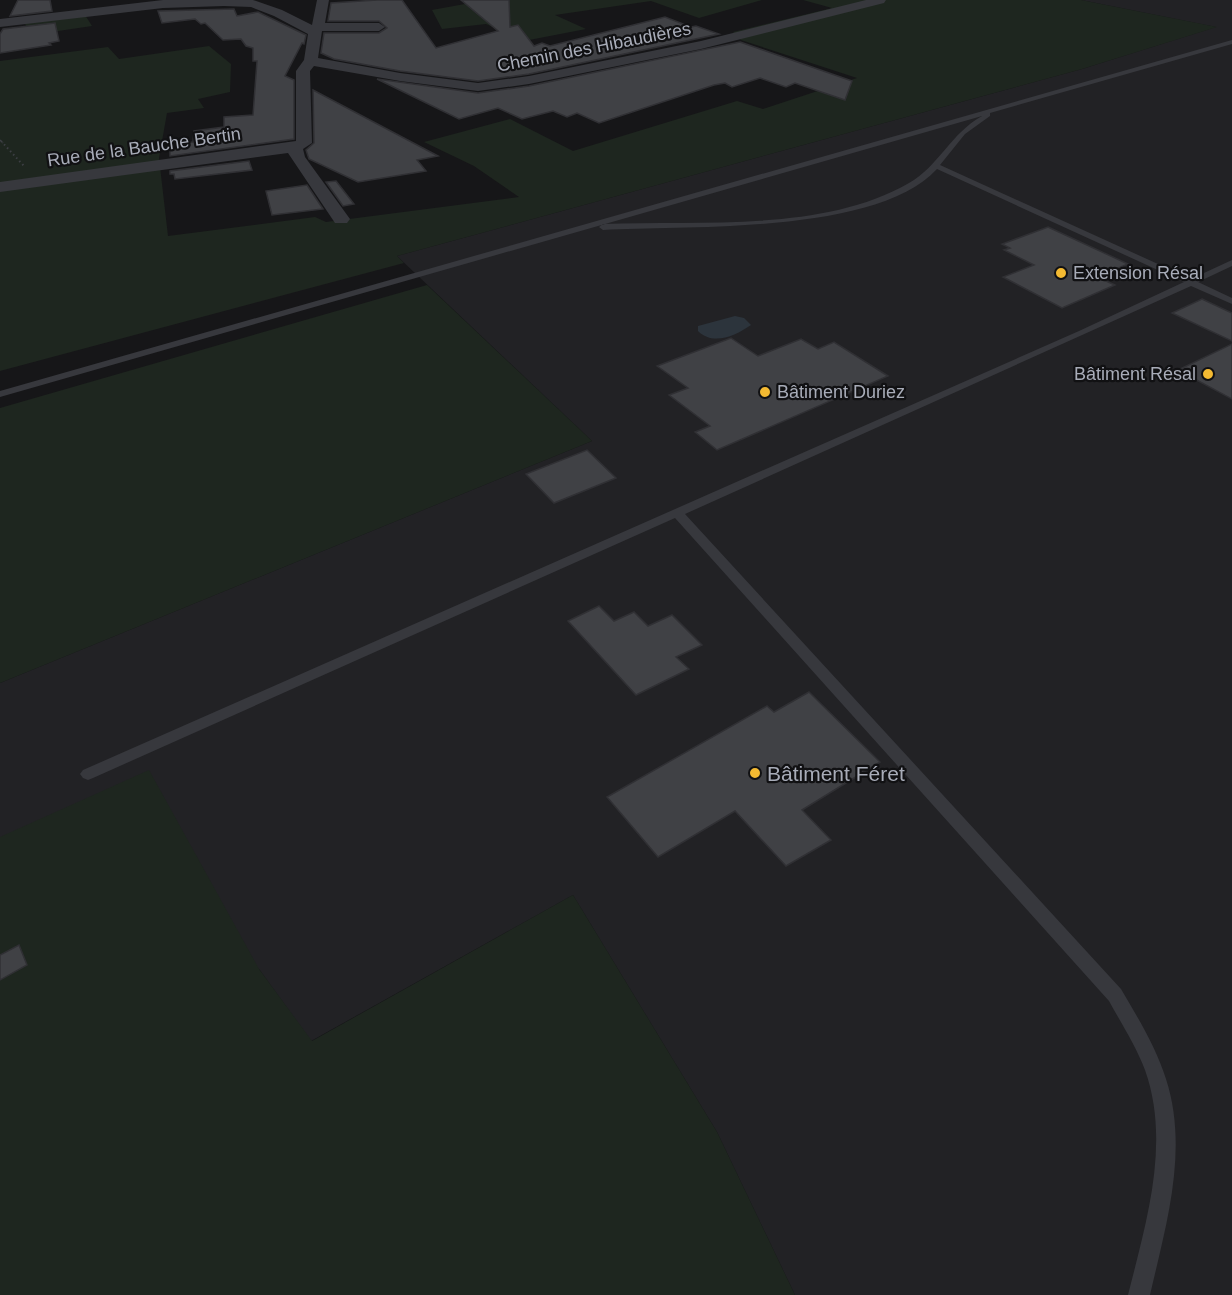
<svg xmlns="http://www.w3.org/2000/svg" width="1232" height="1295" font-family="Arial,sans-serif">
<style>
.built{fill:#222225}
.green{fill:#1e261f}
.water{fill:#2c343c}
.building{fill:#404145;stroke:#303034;stroke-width:1.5}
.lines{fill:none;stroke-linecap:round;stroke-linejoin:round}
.path-far1{stroke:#3d3f44;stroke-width:1.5;stroke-dasharray:1.5 2;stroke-linecap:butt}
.path{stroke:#3d3f44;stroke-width:2;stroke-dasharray:1.5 3;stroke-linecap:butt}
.service{fill:#37383d;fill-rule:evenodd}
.minor{fill:#37383d;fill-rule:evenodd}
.poi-dot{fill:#f4ba32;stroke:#111113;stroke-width:2}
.labels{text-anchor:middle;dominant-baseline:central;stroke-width:4.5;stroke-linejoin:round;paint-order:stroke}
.far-street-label{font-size:18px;fill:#a8acb8;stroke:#111113}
.far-poi-label{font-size:18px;fill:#a8acb8;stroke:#111113;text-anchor:start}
.poi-label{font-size:21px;fill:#a8acb8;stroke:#111113;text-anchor:start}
</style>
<rect width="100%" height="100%" fill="#161618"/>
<polygon class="built" points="1081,0 1232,0 1232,1295 795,1295 717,1132 573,895 311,1041 259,969 0,837 0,683 592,441 397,256 1082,69 1216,27"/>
<g class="green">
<polygon points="474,0 762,0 699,18 651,1 555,15 586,29 524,41 486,24 442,29 432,10 476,2"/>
<polygon points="803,0 1081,0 1217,27 1082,69 397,256 404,263 0,371 0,61 108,47 119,59 209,46 231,64 230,92 198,99 204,108 167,113 159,158 168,236 315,217 326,222 519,197 474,166 424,142 510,119 573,151 737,101 763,109 857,78 741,40 733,32 832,8"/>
<polygon points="85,15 92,26 31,35 24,22"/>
<polygon points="427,285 592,441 0,683 0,408"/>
<polygon points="149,770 259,969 312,1041 573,895 717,1132 795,1295 0,1295 0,837"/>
</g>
<path class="water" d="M735,316L744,318L751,325C735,336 713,346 698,331V326Z"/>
<g class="building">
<polygon points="18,0 50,0 52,11 10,16"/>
<polygon points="377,0 402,0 436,48 498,31 461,0 509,0 510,27 518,25 534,46 542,43 550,46 665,17 691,27 696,26 719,34 529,74 478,81 400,71 334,59 321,53 324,33 379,33 387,28 379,21 328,21 331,3"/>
<polygon points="234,9 237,16 258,12 306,35 304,44 302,43 285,76 294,80 294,139 170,156 170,144 193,142 194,131 224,127 224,117 253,115 257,61 253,61 253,48 246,46 241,39 223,40 205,23 201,24 195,19 162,23 158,11"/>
<polygon points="55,23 59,41 49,43 51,45 0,53 0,34 3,29"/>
<polygon points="740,42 852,81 845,100 795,83 786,87 760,78 732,87 725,83 714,85 599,123 577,113 567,117 553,111 522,119 498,108 459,119 377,79 478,93 529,86"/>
<polygon points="313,90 402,137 438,156 417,160 426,171 358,182 309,159 306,150 314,143"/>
<polygon points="249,161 252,170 175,179 174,174 170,174 170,171"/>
<polygon points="336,181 354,204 343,206 326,182"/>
<polygon points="307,185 323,209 272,215 266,191"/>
<polygon points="1048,227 1128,264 1097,277 1115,285 1062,308 1003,277 1034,265 1004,250 1010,248 1002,244"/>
<polygon points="1202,299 1232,313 1232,341 1172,313"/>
<polygon points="731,338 758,356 801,339 818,349 834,342 888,376 717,450 695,432 710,426 669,395 688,388 657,366"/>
<polygon points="1232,344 1232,399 1178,370"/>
<polygon points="587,450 616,478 554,503 526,474"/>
<polygon points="599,606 614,621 634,612 648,626 672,615 702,645 676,657 689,669 636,695 568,621"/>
<polygon points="809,692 880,762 802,810 831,840 786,866 735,811 658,857 607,797 767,706 774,712"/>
<polygon points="19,945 27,965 0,980 0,955"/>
</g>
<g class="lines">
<polyline class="path-far1" points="0,140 3,143"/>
<polyline class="path" points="1,141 24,166"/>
<path class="service" d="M1232,40V44L990,113V116L965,134L940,165L1191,279L1232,260V266L1198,282L1232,298V304L1191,286L685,514L1121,989C1138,1018 1156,1047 1166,1079C1189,1150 1166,1225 1150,1295H1128C1146,1223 1171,1143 1145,1070C1136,1046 1121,1023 1109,1001L675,518L93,778L88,780L83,778L80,774L83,770L1079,331L1184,282L937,169C876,235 689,225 603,230L599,227L603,224C699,220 822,233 909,183C939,166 950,134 982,116L0,397V391Z"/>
<polygon class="minor" points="163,0 253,0 282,10 312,25 317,0 329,0 325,23 379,23 385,27 379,31 322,31 318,58 400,73 478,83 529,76 701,41 866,0 886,0 884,3 701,49 529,84 478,91 400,81 314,66 310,71 312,143 303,149 305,157 350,219 347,223 335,223 288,153 0,192 0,182 296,141 296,71 304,60 308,34 274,16 251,7 224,6 163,8 0,27 0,19"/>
</g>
<g class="poi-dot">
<circle cx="1061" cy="273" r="6"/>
<circle cx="1208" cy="374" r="6"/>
<circle cx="765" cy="392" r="6"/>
<circle cx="755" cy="773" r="6"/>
</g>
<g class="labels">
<g class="far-street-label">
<text transform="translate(594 47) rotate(-11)">Chemin des Hibaudières</text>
<text transform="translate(144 147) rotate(-8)">Rue de la Bauche Bertin</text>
</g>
<g class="far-poi-label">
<text x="1073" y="273">Extension Résal</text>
<text x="1196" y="374" text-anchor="end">Bâtiment Résal</text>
<text x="777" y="392">Bâtiment Duriez</text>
</g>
<g class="poi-label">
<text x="767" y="773">Bâtiment Féret</text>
</g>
</g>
</svg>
